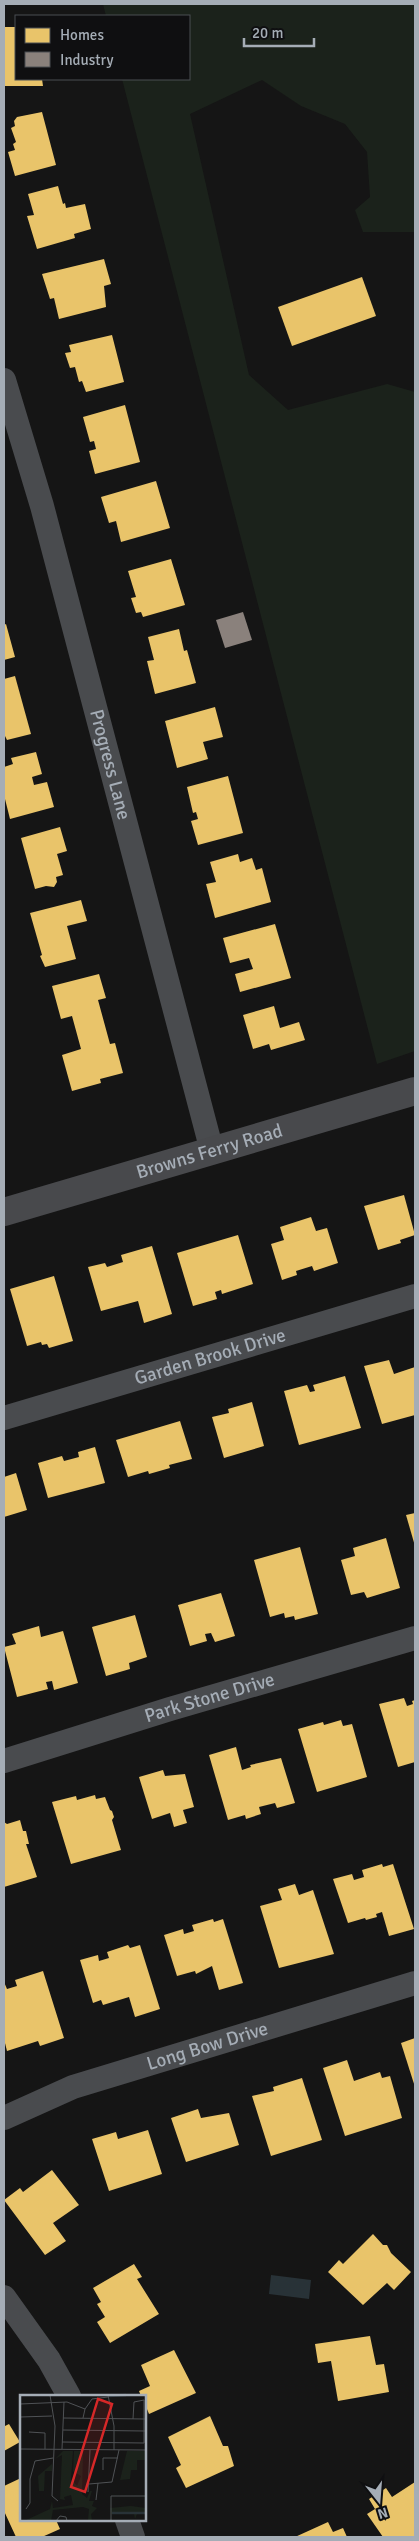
<svg xmlns="http://www.w3.org/2000/svg" width="419" height="2541" font-family="Signika,sans-serif">
<style>
.green{fill:#1b221b}
.water{fill:#283237}
.homes{fill:#e9c46a}
.industry{fill:#8a817c}
.lines{fill:none;stroke-linecap:round;stroke-linejoin:round}
.street{stroke:#494b4e;stroke-width:24}
.secondary{stroke:#48494c;stroke-width:28}
.labels{text-anchor:middle;dominant-baseline:central;stroke-width:5;stroke-linejoin:round;paint-order:stroke}
.street-label{font-size:19px;fill:#a5adb6;stroke:#0f0f11}
.inset-river{fill:none;stroke:#283237;stroke-width:2.5}
.inset-road{fill:none;stroke:#4f5255;stroke-width:1}
.view{fill:#d62828;fill-opacity:0.15;stroke:#d62828;stroke-width:2.5}
.inset-edge{fill:none;stroke:#a5adb6;stroke-width:2.5}
</style>
<rect width="100%" height="100%" fill="#151515"/>
<polygon class="green" points="103,4 415,4 415,232 363,232 355,210 370,197 367,152 345,124 301,106 262,80 190,114 249,375 288,410 387,384 415,392 415,1051 377,1064 122,79 189,79 189,16 106,16"/>
<polygon class="water" points="271,2275 311,2280 309,2299 269,2294"/>
<g class="homes">
<polygon points="4,27 16,27 16,79 42,79 43,86 4,86"/>
<polygon points="42,112 56,165 15,176 8,152 15,150 13,144 16,142 11,128 15,126 14,121 17,117"/>
<polygon points="58,186 63,204 65,203 66,208 85,204 91,229 74,234 75,238 37,249 27,216 34,215 28,194"/>
<polygon points="104,259 111,284 104,286 106,307 59,319 54,298 50,299 42,274"/>
<polygon points="362,277 376,316 292,346 278,307"/>
<polygon points="112,335 124,382 86,392 82,381 79,382 75,367 70,368 65,353 71,352 69,345"/>
<polygon points="125,405 140,462 95,474 89,451 96,449 94,441 90,442 83,417"/>
<polygon points="156,481 170,528 121,542 116,521 109,523 101,497"/>
<polygon points="171,559 185,605 143,617 141,612 136,613 131,598 136,597 128,571"/>
<polygon points="6,624 15,657 4,660 4,625"/>
<polygon points="179,629 184,651 187,650 196,683 155,694 147,661 154,660 148,637"/>
<polygon points="15,676 31,734 7,740 4,734 4,679"/>
<polygon points="215,707 223,737 203,742 208,759 177,768 165,721"/>
<polygon points="36,752 42,774 32,777 34,785 47,782 54,807 10,819 4,795 4,767 13,764 11,758"/>
<polygon points="228,776 243,833 198,845 191,821 198,819 196,812 193,813 187,787"/>
<polygon points="60,827 67,851 57,854 63,875 56,877 57,882 54,887 46,886 35,889 21,838"/>
<polygon points="238,854 240,862 252,858 256,870 262,868 271,902 215,918 206,884 216,882 210,862"/>
<polygon points="81,900 87,921 67,926 76,959 45,967 40,956 42,955 30,913"/>
<polygon points="275,924 291,978 240,992 235,974 253,969 249,958 230,963 223,938"/>
<polygon points="99,974 106,998 98,1000 110,1044 115,1043 123,1073 100,1079 101,1083 72,1091 62,1055 81,1049 72,1016 61,1019 52,986"/>
<polygon points="274,1006 280,1028 299,1022 305,1040 271,1050 269,1044 253,1049 243,1015"/>
<polygon points="404,1195 415,1235 400,1240 401,1243 378,1250 364,1206"/>
<polygon points="311,1217 316,1231 327,1228 338,1263 314,1271 312,1266 296,1271 297,1275 282,1280 271,1244 284,1240 280,1227"/>
<polygon points="238,1235 253,1284 222,1294 221,1290 215,1292 217,1299 193,1306 177,1253"/>
<polygon points="152,1246 172,1314 144,1323 138,1301 101,1311 88,1267 105,1263 107,1267 123,1262 121,1255"/>
<polygon points="54,1276 73,1341 49,1348 47,1344 42,1345 41,1342 27,1346 10,1289"/>
<polygon points="389,1360 394,1374 415,1367 415,1415 382,1424 364,1366"/>
<polygon points="345,1376 361,1428 299,1445 284,1391 307,1385 310,1392 315,1391 313,1385"/>
<polygon points="252,1402 264,1446 224,1458 212,1417 229,1413 228,1409"/>
<polygon points="180,1421 192,1459 169,1465 170,1468 149,1474 148,1471 128,1477 116,1440"/>
<polygon points="95,1447 105,1483 48,1498 38,1463 62,1456 64,1461 79,1457 78,1452"/>
<polygon points="16,1473 27,1510 4,1517 4,1477"/>
<polygon points="415,1513 415,1546 406,1515"/>
<polygon points="386,1538 400,1588 367,1598 364,1592 351,1595 341,1560 355,1556 353,1548"/>
<polygon points="300,1547 318,1614 295,1620 294,1616 285,1618 284,1613 270,1617 254,1560"/>
<polygon points="221,1593 235,1636 215,1642 211,1633 205,1634 207,1641 190,1646 178,1605"/>
<polygon points="135,1615 147,1657 129,1663 130,1669 106,1676 92,1627"/>
<polygon points="39,1626 41,1637 63,1631 78,1683 54,1690 52,1681 46,1682 48,1689 17,1697 4,1647 16,1644 12,1634"/>
<polygon points="404,1698 407,1706 413,1704 412,1701 415,1700 415,1762 398,1767 379,1704"/>
<polygon points="341,1720 343,1726 352,1724 367,1777 317,1792 298,1729 323,1722 324,1725"/>
<polygon points="236,1747 242,1770 251,1767 250,1765 281,1758 295,1803 277,1808 275,1803 259,1807 261,1814 246,1819 245,1815 228,1820 209,1755"/>
<polygon points="163,1770 165,1776 185,1774 194,1807 183,1810 187,1823 174,1827 170,1813 152,1819 139,1777"/>
<polygon points="95,1795 96,1799 105,1797 110,1810 112,1811 114,1817 112,1820 121,1850 71,1864 52,1802 76,1796 77,1800"/>
<polygon points="20,1820 23,1831 26,1831 29,1844 26,1844 37,1877 4,1887 4,1822 7,1824"/>
<polygon points="382,1864 383,1867 393,1864 414,1929 389,1936 382,1912 376,1914 377,1917 366,1920 365,1918 348,1923 333,1879 352,1874 354,1880 364,1877 362,1870"/>
<polygon points="295,1884 299,1895 313,1890 334,1954 279,1968 260,1906 282,1900 278,1889"/>
<polygon points="213,1919 214,1922 223,1919 243,1983 219,1990 212,1966 196,1974 195,1971 177,1976 164,1935 183,1929 184,1934 194,1931 192,1925"/>
<polygon points="128,1945 130,1948 140,1945 160,2009 135,2017 129,1997 103,2005 101,2000 93,2003 80,1960 98,1955 99,1961 109,1958 107,1952"/>
<polygon points="43,1971 64,2038 40,2046 38,2041 7,2051 4,2039 4,1982 7,1989 17,1986 15,1980"/>
<polygon points="415,2038 415,2087 401,2043"/>
<polygon points="347,2060 354,2081 380,2072 382,2078 390,2076 402,2118 345,2136 323,2068"/>
<polygon points="302,2078 322,2140 271,2156 252,2096 274,2091 273,2087"/>
<polygon points="198,2109 201,2118 229,2113 239,2145 186,2162 171,2118"/>
<polygon points="148,2130 162,2174 109,2191 92,2139 116,2132 118,2139"/>
<polygon points="52,2170 79,2205 53,2223 66,2241 45,2255 4,2200 20,2188 23,2192"/>
<polygon points="373,2234 383,2245 387,2245 391,2253 411,2272 394,2290 387,2283 363,2305 328,2272 339,2260 343,2264"/>
<polygon points="134,2264 142,2277 137,2279 159,2314 110,2343 97,2322 105,2317 97,2304 101,2302 93,2288"/>
<polygon points="370,2336 376,2365 384,2364 389,2392 338,2401 331,2361 318,2363 315,2344"/>
<polygon points="174,2350 196,2393 149,2414 145,2404 145,2396 141,2396 139,2391 150,2386 141,2365"/>
<polygon points="210,2416 223,2446 228,2446 234,2466 186,2488 176,2468 181,2465 168,2437"/>
<polygon points="4,2423 5,2426 9,2424 20,2442 4,2451"/>
<polygon points="21,2478 21,2520 56,2520 60,2529 42,2537 16,2537 4,2511 4,2486"/>
<polygon points="415,2482 415,2536 383,2537 367,2514 375,2509 369,2499 386,2488 392,2497"/>
<polygon points="328,2522 333,2532 343,2528 347,2537 295,2537"/>
</g>
<polygon class="industry" points="243,612 252,640 225,648 216,620"/>
<g class="lines">
<g class="street">
<path id="s1" d="M4,380L42,506L212,1151"/>
<path id="s2" d="M4,1418L415,1296"/>
<path id="s3" d="M4,1761L170,1709L415,1638"/>
<path id="s4" d="M4,2118L73,2087L415,1983"/>
<polyline points="4,2297 49,2360 69,2396"/>
<polyline points="127,2520 133,2537"/>
</g>
<path class="secondary" id="s5" d="M4,1212L415,1091"/>
</g>
<g class="labels">
<g class="street-label">
<text stroke="none"><textPath href="#s1" startOffset="399">Progress Lane</textPath></text>
<text stroke="none"><textPath href="#s5" startOffset="214">Browns Ferry Road</textPath></text>
<text stroke="none"><textPath href="#s2" startOffset="215">Garden Brook Drive</textPath></text>
<text stroke="none"><textPath href="#s3" startOffset="215">Park Stone Drive</textPath></text>
<text stroke="none"><textPath href="#s4" startOffset="216">Long Bow Drive</textPath></text>
</g>
</g>
<g transform="translate(20 2395)">
<rect width="126" height="126" fill="#151515"/>
<path d="M43,56H53L51,84L57,91L61,81L53,76L54,56H63L62,99L67,103L70,96H72L69,106H74L72,111L77,113L71,119L72,126L68,125L69,114L63,112L33,115L31,126H4L30,114L32,106L33,113L53,110L51,100L44,102L45,105L40,104L42,60L35,64ZM107,56H126V65H117V75H111L110,84L100,85ZM32,69V76H25L24,96H19L18,81ZM111,111L126,113V118L117,119L115,124L114,119H91L90,113Z" fill="#1b221b"/>
<path class="inset-river" d="M89,1L106,0M92,118H127"/>
<path class="inset-road" d="M30,0L35,31L32,101L38,106M88,0L94,31V55M0,9L47,7L65,14M0,22L32,21M43,23L125,24M63,23L65,14L72,4L88,2M43,35L125,36M9,37L25,38V54M42,47L124,48V5L114,7L113,24M0,54L127,55M42,54L44,7M83,75V63H98M69,89L92,87L99,55M68,97L70,55M76,105L78,88M6,114L10,108V84L15,66L33,63M36,126L40,121L46,122L47,126M91,126V101H127"/>
<path class="view" d="M78,4L92,9L65,97L51,92Z"/>
<rect width="126" height="126" class="inset-edge"/>
</g>
<rect width="419" height="2541" fill="none" stroke="#a5adb6" stroke-width="10"/>
<rect x="15" y="15" width="175" height="65" fill="#0f0f11" stroke="#4b4e53"/>
<rect x="25" y="28" width="25" height="15" fill="#e9c46a" stroke="#4b4e53"/>
<text x="60" y="40" font-size="15" fill="#a5adb6">Homes</text>
<rect x="25" y="52" width="25" height="15" fill="#8a817c" stroke="#4b4e53"/>
<text x="60" y="65" font-size="15" fill="#a5adb6">Industry</text>
<g transform="translate(379 2501) rotate(163)" stroke="#0f0f11" stroke-width="4" paint-order="stroke">
<path d="M0-4L9 19L0 12L-9 19Z" fill="#a5adb6"/>
<text y="-8" font-size="14" font-weight="bold" text-anchor="middle" fill="#a5adb6">N</text>
</g>
<path d="M244 38v8h70v-8" fill="none" stroke="#a5adb6" stroke-width="2.5"/>
<text x="252" y="38" font-size="15" fill="#a5adb6" stroke="#0f0f11" stroke-width="4" paint-order="stroke">20 m</text>
</svg>
